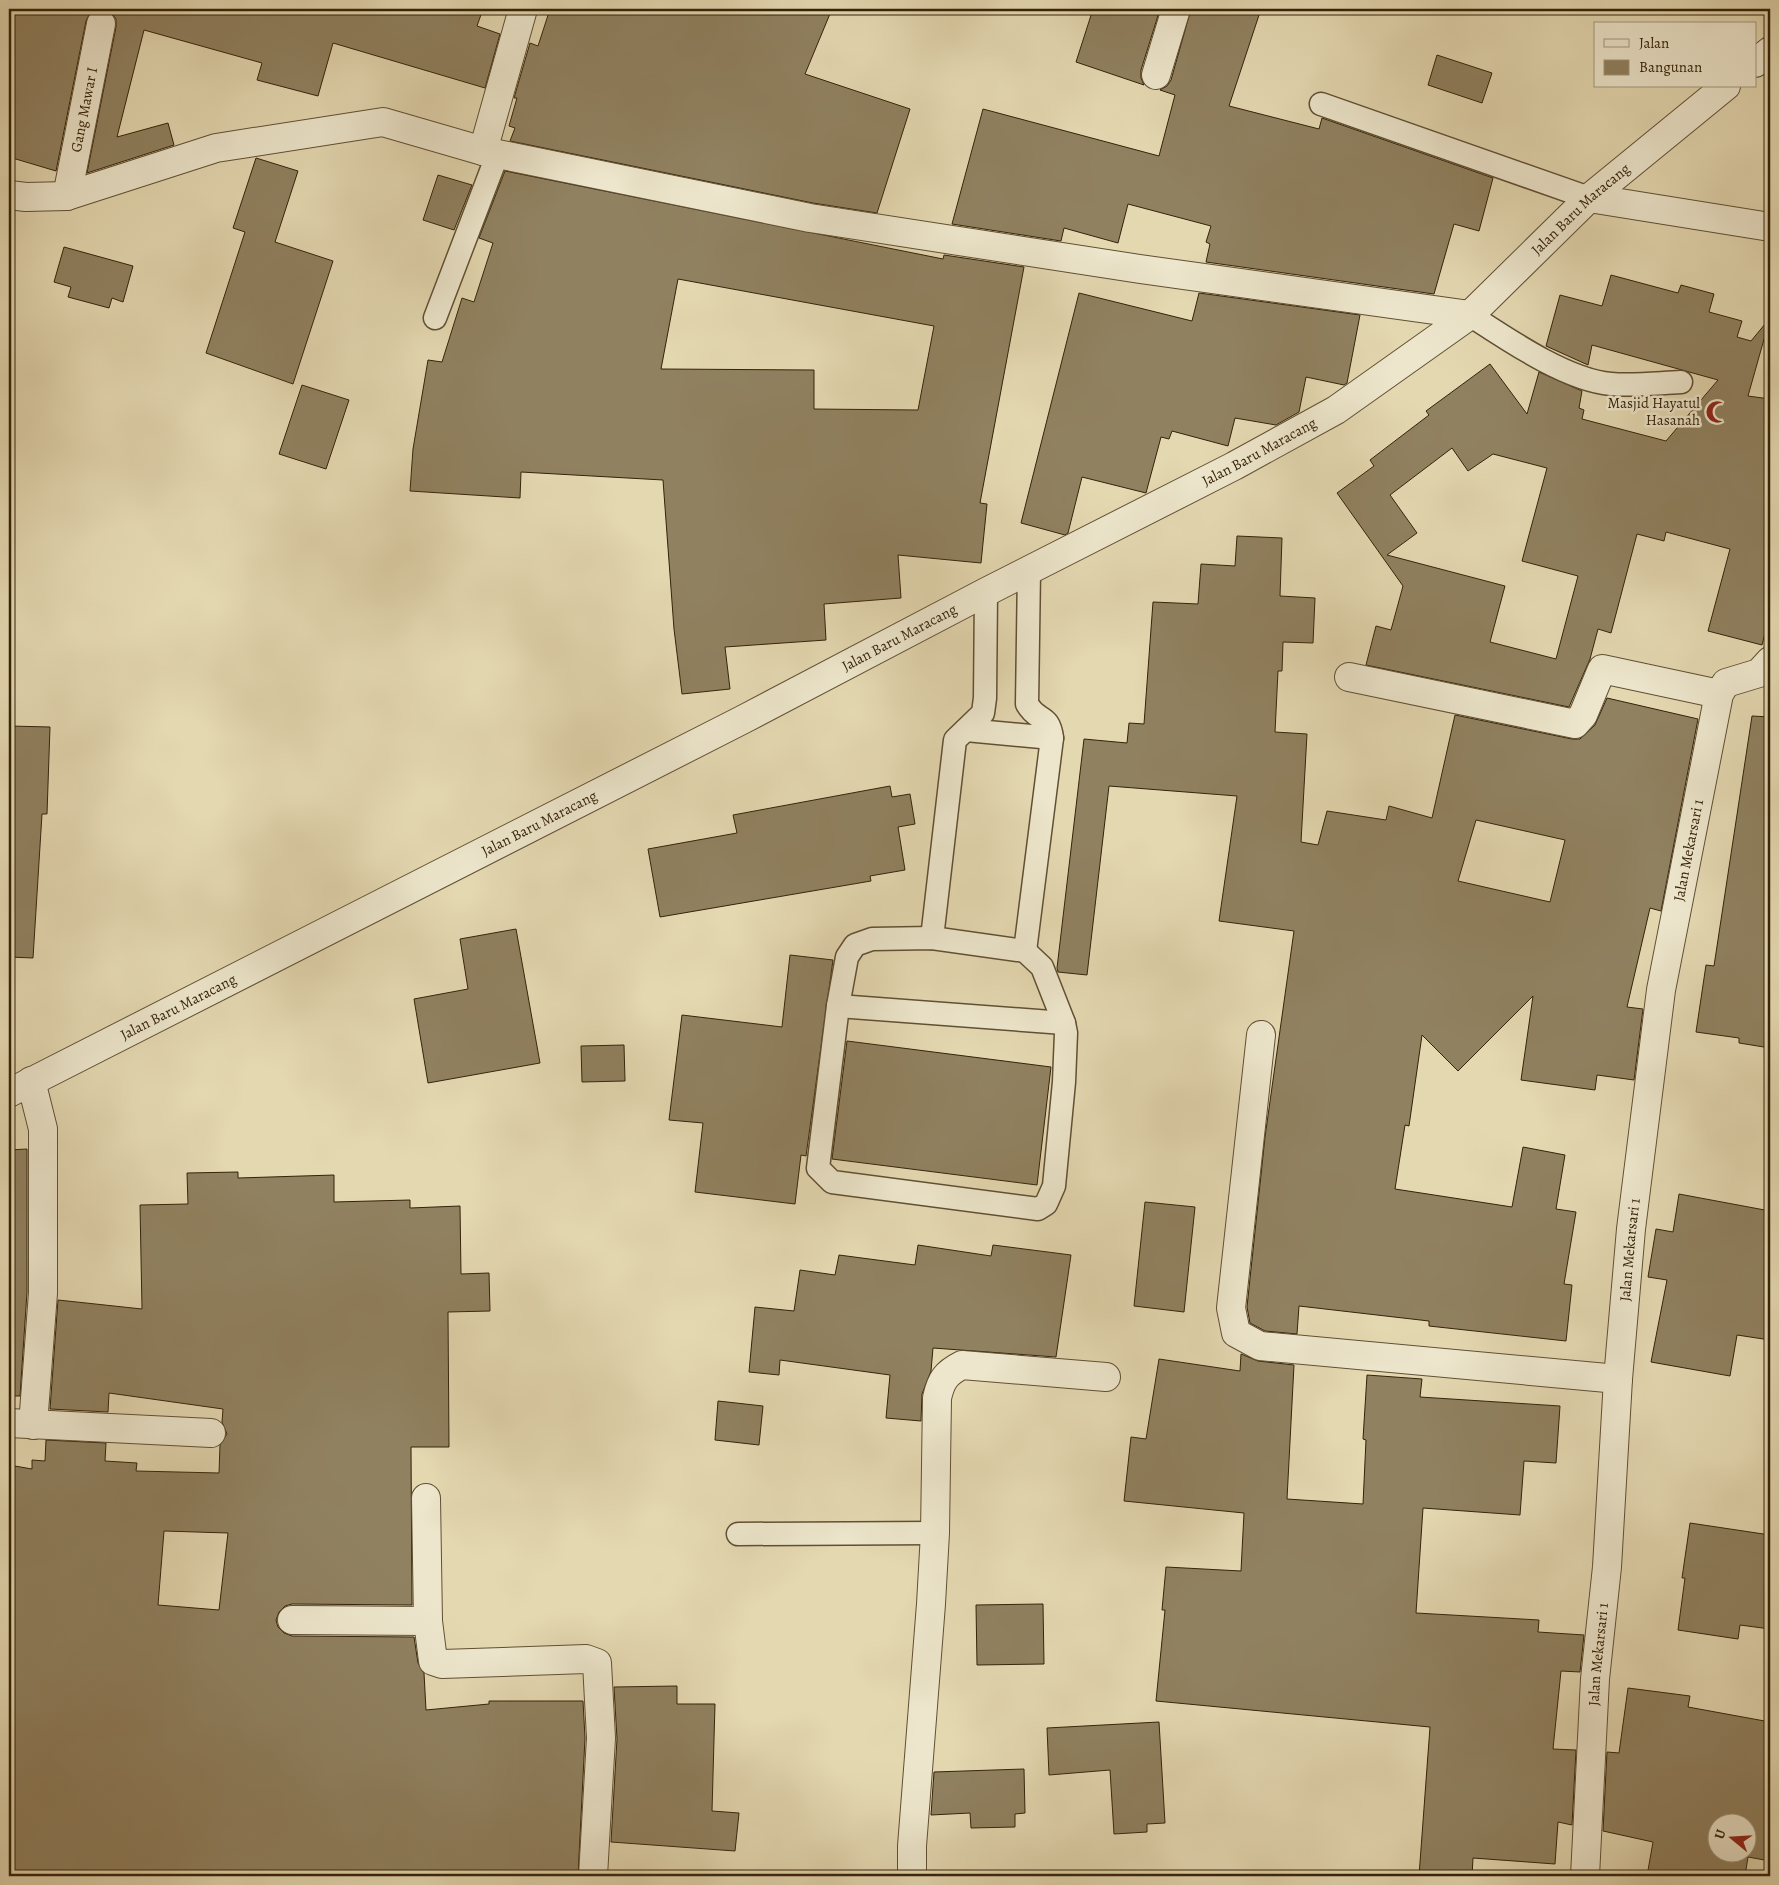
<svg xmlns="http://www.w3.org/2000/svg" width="1779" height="1885" font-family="Alegreya,serif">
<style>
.building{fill:#908160;stroke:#342309;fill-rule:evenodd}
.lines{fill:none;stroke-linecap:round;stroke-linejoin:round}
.service-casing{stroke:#605033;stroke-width:25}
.minor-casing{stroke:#605033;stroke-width:30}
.service{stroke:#ede6cc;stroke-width:22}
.minor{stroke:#ede6cc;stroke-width:28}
.labels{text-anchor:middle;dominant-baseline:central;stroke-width:5;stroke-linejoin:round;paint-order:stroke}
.street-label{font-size:15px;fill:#342309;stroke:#ede6cc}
.poi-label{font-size:15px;fill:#342309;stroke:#ede6cc;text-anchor:end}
</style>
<rect width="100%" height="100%" fill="#e4d8b1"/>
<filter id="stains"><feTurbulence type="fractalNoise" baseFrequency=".004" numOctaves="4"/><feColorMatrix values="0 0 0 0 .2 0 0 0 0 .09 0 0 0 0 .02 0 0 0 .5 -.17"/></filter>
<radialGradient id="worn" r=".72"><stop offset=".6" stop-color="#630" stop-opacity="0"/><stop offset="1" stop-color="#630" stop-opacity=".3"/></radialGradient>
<g class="building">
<polygon points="9,9 102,9 90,13 86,21 56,171 9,157"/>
<polygon points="104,9 483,9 477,26 500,34 485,88 333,43 318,96 257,80 262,63 144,30 117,137 168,123 174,145 87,173 116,27 116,19 111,12"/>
<polygon points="550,9 832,9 805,74 910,109 877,213 813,203 510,141 515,128 509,126 517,98 514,98 530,43 538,46"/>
<polygon points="1093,9 1160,9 1141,70 1141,78 1144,85 1076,62"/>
<polygon points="1191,9 1261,9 1229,106 1319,129 1322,118 1493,178 1479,231 1454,224 1434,294 1206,262 1210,244 1206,242 1211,226 1128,204 1118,243 1064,228 1061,241 952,224 983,109 1159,156 1175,95 1160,90 1167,86 1171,80"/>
<polygon points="1437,55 1492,73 1482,103 1428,85"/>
<polygon points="256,158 298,171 275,242 333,261 293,384 206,353 245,232 233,228"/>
<path d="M505,171L943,259L944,255L1024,267L980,503L987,504L981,563L898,555L901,598L824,604L826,640L725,647L730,689L682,694L674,629L663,480L521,472L520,498L410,491L413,449L428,360L442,362L462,298L474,302L493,243L479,238ZM678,279L934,326L918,410L814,409V370L661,369Z"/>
<polygon points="438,175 472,185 454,230 423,220"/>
<polygon points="64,247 133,266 123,302 112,298 109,308 68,297 71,287 54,282"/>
<path d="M1611,275L1678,293L1681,285L1714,294L1709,312L1742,321L1737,337L1751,341L1770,318L1748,396L1770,399V614L1762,645L1708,631L1730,549L1666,532L1664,541L1637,534L1611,633L1598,629L1590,659L1569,707L1366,665L1376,626L1391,630L1403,586L1337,493L1374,466L1370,460L1429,415L1426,411L1490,364L1527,414L1539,372L1582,391L1579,408L1584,410L1582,419L1666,441L1718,380L1592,345L1588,365L1546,346L1560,295L1602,306ZM1452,448L1468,471L1493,454L1547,468L1522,561L1578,576L1556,659L1490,642L1505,586L1387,555L1417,533L1390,495Z"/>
<polygon points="1079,293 1192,321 1199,293 1360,315 1347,383 1344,385 1306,377 1299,412 1276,425 1235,418 1228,446 1172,431 1169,439 1161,437 1146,493 1082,477 1068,533 1065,535 1021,523"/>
<polygon points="302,385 349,400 326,469 279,454"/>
<path d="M1237,536L1282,538L1280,596L1315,598L1313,643L1283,642L1282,671H1278L1275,732L1307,734L1301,842L1318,845L1327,811L1386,820L1389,806L1432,818L1455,715L1572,739H1580L1595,725L1607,698L1698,719L1661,911L1650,908L1627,1007L1643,1009L1634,1080L1597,1075L1595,1090L1521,1080L1533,996L1458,1071L1422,1035L1409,1126L1405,1125L1395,1189L1512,1207L1523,1147L1565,1155L1556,1209L1576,1212L1564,1284L1572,1285L1566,1341L1429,1326V1321L1299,1306L1297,1334L1265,1331L1250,1323L1247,1307L1265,1137L1294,931L1219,921L1237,796L1109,786L1087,975L1058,972L1057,968L1084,739L1127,743L1129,723L1144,724L1153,602L1198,604L1201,564L1235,566ZM1476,820L1565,840L1550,902L1458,881Z"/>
<polygon points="1752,716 1770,717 1770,1048 1739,1043 1739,1038 1696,1032 1706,965 1714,966"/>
<polygon points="9,726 50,727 47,814 42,814 33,958 9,957"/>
<polygon points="890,786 892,797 910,794 915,824 898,827 905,870 870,876 871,881 660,917 648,849 737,833 733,815"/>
<polygon points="516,929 540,1063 428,1083 414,999 468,989 460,939"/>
<polygon points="790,955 833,960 806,1156 801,1155 795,1204 695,1192 703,1123 669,1120 682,1015 782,1027"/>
<polygon points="847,1041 1051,1067 1037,1185 832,1159"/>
<polygon points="624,1045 625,1081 582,1082 581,1046"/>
<polygon points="27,1149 27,1292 20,1396 9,1396 9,1150"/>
<path d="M238,1172V1178L334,1175V1202L410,1200V1208L460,1206L461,1274L489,1273L490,1311L448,1312L449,1447H411L412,1605L292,1604L285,1606L279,1612L276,1620L278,1627L284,1633L292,1636L414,1637L418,1663L424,1673L426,1710L489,1704V1701H583L585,1738L578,1876H9V1465L32,1469V1460L45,1461L46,1440L106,1443L105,1461L137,1463L136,1471L219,1473L220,1445L227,1434L222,1422L223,1409L109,1393L108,1412L50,1409L58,1300L142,1309L140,1205L188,1204L187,1173ZM164,1531L228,1533L219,1610L158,1605Z"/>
<polygon points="1679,1194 1770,1211 1770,1340 1737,1335 1730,1376 1651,1362 1667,1280 1648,1277 1656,1229 1673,1232"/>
<polygon points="1145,1202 1195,1207 1184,1312 1134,1306"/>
<polygon points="918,1245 991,1256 993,1245 1071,1255 1056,1357 933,1348 931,1371 922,1394 921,1421 886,1418 890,1375 780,1360 779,1375 749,1372 755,1307 794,1311 800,1270 835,1275 839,1255 915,1265"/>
<polygon points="1241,1354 1258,1361 1294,1365 1287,1499 1363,1504 1366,1440 1363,1439 1367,1375 1422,1379 1420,1397 1560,1406 1556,1463 1524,1461 1520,1515 1423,1508 1416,1613 1539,1620 1538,1632 1584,1635 1580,1672 1561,1671 1553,1749 1576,1750 1572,1825 1558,1822 1555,1864 1473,1858 1472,1876 1419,1876 1430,1727 1156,1701 1165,1610 1162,1610 1166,1567 1241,1571 1244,1513 1124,1501 1131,1437 1146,1439 1159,1359 1240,1371"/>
<polygon points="718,1401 763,1406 759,1445 715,1440"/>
<polygon points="1690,1523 1770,1535 1770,1629 1740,1625 1738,1639 1678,1630 1685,1578 1682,1578"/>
<polygon points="1043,1604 1044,1664 977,1665 976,1605"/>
<polygon points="677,1686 677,1704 715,1704 712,1811 739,1813 735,1851 611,1842 617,1739 614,1687"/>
<path d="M1628,1688L1690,1696L1688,1707L1770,1722V1861L1748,1857L1745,1876H1647L1653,1842L1603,1831L1607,1752L1619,1753ZM1716,1822H1746V1852H1716Z"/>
<polygon points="1159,1722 1165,1823 1147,1824 1147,1832 1114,1834 1110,1770 1049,1775 1047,1728"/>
<polygon points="1024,1769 1025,1813 1015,1814 1015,1827 971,1828 970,1813 931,1815 934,1772"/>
</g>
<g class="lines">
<defs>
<g id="service">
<polyline points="1321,104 1589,198"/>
<path d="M1470,315C1507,339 1566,380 1611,384C1634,386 1658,383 1681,382"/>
<polyline points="435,318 498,153"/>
<polyline points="966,730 1052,738"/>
<polygon points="932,938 1025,951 1042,967 1064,1023 1066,1033 1064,1082 1054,1186 1046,1204 1038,1209 832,1182 818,1168 838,1006 847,957 855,945 872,939"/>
<polyline points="932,938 955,740 983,713 985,698 986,592"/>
<path d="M1025,951L1052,738C1049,713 1038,723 1027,704L1029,570"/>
<polyline points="838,1006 1064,1023"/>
<polyline points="738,1534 935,1533"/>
</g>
<g id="minor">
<polyline points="1755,63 1770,51"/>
<polyline points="1156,75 1176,9"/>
<polyline points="483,151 523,9"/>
<polyline points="9,195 26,197 67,196 216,148 383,122 483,151 810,218 1140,269 1470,315"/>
<path id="s1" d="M67,196L101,24"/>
<polyline points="1589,198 1770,227"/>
<polyline points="1349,677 1575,724 1583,715 1602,669 1719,694"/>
<polyline points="1261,1035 1231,1308 1236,1333 1260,1346 1618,1379"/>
<polyline points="31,1081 43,1129 43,1293 33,1425"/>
<path id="s2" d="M9,1093L742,720L986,592L1234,466L1336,410L1470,315L1589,198L1726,86"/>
<polyline points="9,1423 211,1433"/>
<polyline points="426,1498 428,1621 433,1661 442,1664 586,1659 597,1663 601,1738 593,1876"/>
<polyline points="292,1620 428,1621"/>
<path d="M912,1876V1846L931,1604L935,1533L937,1398C941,1380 946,1373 962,1365L1106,1377"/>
<path id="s3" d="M1585,1876L1595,1679L1607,1567L1618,1379L1631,1229L1661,990L1719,694L1726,683L1759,673L1770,661"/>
</g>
</defs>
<use href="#service" class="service-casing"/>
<use href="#minor" class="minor-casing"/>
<use href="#service" class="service"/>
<use href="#minor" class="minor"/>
</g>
<defs>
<symbol id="mosque-bare" viewBox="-9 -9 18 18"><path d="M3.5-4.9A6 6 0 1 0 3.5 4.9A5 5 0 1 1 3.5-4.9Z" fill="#8f2418" stroke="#ede6cc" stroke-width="2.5" paint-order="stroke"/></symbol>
</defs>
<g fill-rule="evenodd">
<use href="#mosque-bare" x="1701" y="396" width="32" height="32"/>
</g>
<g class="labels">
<g class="street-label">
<text stroke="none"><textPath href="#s1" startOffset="88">Gang Mawar I</textPath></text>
<text stroke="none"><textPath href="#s2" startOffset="1810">Jalan Baru Maracang</textPath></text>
<text stroke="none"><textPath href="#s2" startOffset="1405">Jalan Baru Maracang</textPath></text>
<text stroke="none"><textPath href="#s2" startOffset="1000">Jalan Baru Maracang</textPath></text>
<text stroke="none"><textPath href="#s2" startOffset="595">Jalan Baru Maracang</textPath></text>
<text stroke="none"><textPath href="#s3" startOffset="1032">Jalan Mekarsari 1</textPath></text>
<text stroke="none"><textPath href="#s2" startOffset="190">Jalan Baru Maracang</textPath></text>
<text stroke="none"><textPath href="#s3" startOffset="628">Jalan Mekarsari 1</textPath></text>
<text stroke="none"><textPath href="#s3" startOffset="222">Jalan Mekarsari 1</textPath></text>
</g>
<g class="poi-label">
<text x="1700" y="403">Masjid Hayatul<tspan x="1700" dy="17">Hasanah</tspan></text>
</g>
</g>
<rect width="1779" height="1885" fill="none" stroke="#e4d8b1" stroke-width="30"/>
<rect x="10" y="10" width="1759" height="1865" fill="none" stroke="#342309" stroke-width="2.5"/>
<rect x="15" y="15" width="1749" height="1855" fill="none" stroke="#342309"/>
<rect x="1594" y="22" width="162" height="65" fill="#ede6cc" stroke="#a3987e"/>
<rect x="1604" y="39" width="25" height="8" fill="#ede6cc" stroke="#a3987e"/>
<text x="1639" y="48" font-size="15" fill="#342309">Jalan</text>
<rect x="1604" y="60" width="25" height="15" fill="#908160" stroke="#a3987e"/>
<text x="1639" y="72" font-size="15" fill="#342309">Bangunan</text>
<g transform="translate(1732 1838) rotate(288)"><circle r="24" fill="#ede6cc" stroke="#a3987e"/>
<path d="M0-4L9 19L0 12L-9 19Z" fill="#8f2418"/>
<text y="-8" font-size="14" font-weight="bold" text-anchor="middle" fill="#342309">U</text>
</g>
<rect width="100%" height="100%" filter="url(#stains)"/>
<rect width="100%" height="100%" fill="url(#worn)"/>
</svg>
